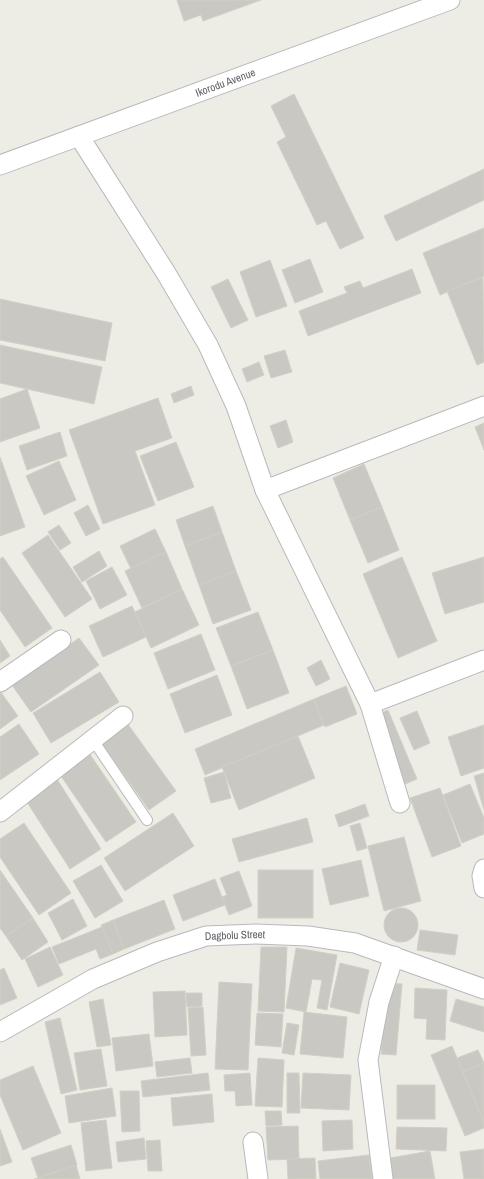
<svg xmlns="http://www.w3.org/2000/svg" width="484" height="1179" font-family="'Archivo Narrow',sans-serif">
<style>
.building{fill:#cac8c2;stroke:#d2d0c4}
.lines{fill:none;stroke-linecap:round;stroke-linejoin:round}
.lane-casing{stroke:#b8b9be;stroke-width:12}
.street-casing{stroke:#b8b9be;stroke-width:21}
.lane{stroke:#fff;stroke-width:10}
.street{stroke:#fff;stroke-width:19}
.labels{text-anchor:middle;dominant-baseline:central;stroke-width:3;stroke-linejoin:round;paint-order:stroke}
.street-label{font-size:11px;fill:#5d5f64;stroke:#fff}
</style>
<rect width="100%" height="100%" fill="#eeede5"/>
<g class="building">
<polygon points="177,0 261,0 203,21 201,15 184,21"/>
<polygon points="294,94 364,238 340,249 326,221 317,225 277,142 286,137 271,106"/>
<polygon points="484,169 484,200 396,241 384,216"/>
<polygon points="484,228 484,276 440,295 423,253"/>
<polygon points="310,259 323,292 295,303 282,270"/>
<polygon points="270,260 287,306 256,317 240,272"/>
<polygon points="412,269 421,293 308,336 299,311 347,293 344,287 360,281 363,288"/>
<polygon points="483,277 484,362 477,365 447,291"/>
<polygon points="228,279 248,320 231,328 211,287"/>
<polygon points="0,299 112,323 105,361 0,340"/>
<polygon points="0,345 102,367 94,404 0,383"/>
<polygon points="285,350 292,372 271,378 264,356"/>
<polygon points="259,362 264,375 247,382 242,369"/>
<polygon points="191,386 194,395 174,403 171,394"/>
<polygon points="27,389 40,428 0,442 0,399"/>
<polygon points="158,398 172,438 135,451 155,505 103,524 69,430"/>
<polygon points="286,420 293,442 278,448 270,426"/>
<polygon points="484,423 484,450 475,427"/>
<polygon points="60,432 67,456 27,470 19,446"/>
<polygon points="176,442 194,487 158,501 140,456"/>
<polygon points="0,457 25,527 0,536"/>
<polygon points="59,461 76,500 44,515 26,476"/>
<polygon points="364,464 382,507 350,520 333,478"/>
<polygon points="88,505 100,529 86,536 74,513"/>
<polygon points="213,506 222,532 185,546 176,520"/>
<polygon points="382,507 399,550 368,563 350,520"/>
<polygon points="59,525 71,543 60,550 48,532"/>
<polygon points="155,529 166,552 131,569 120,546"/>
<polygon points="222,532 236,571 199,585 185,546"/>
<polygon points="48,535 92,599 65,617 22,553"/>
<polygon points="99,551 107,566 82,582 73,567"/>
<polygon points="166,552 182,589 142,608 125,571"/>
<polygon points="3,557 52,628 25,647 0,610 0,559"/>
<polygon points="402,557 437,641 398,658 363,574"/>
<polygon points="484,557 484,602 445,614 432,573"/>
<polygon points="112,567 127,595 100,609 86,581"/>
<polygon points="236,571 251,610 213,624 199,585"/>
<polygon points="182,589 199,625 151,648 135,612"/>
<polygon points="132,606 146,637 103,657 89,626"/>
<polygon points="258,612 273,650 231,666 216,628"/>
<polygon points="201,634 215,670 168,689 154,653"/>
<polygon points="79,638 99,665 31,712 12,685"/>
<polygon points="0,640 10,656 0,663"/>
<polygon points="273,650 289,693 247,709 231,666"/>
<polygon points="321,660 330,679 316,686 307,668"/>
<polygon points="100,672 119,702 51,743 33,713"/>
<polygon points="217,675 232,715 185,733 170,694"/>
<polygon points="346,686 357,714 325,727 314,699"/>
<polygon points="0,691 18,716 0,729"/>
<polygon points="314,699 324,725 205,775 195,749"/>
<polygon points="388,710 417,779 403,785 374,716"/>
<polygon points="417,711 430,743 414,750 400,718"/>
<polygon points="127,723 176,791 149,810 101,742"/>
<polygon points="19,724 39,754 0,780 0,737"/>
<polygon points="484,725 484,768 461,776 448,737"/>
<polygon points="298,736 315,778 239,810 222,767"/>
<polygon points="89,753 136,822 106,842 59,773"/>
<polygon points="224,772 231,798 211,803 204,778"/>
<polygon points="484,773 484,810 474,776"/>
<polygon points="57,779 101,849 70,869 25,799"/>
<polygon points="470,784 484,818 484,834 462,843 443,795"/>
<polygon points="440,788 461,846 432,857 410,798"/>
<polygon points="365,804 369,816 339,827 335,815"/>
<polygon points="173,813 194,846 125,891 104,858"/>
<polygon points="307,818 313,842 239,862 232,839"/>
<polygon points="24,823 71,893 39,915 0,857 0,839"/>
<polygon points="360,823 367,848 357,851 350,826"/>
<polygon points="404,837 421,901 384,911 368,846"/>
<polygon points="361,860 369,896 330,905 322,869"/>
<polygon points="101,865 123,901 95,918 73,881"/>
<polygon points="0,870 33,918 6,936 0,928"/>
<rect x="258" y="870" width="55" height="48"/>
<polygon points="239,871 252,906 229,915 222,897 227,895 220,878"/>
<polygon points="215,879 225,905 183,921 173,895"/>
<polygon points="73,899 87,926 62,940 48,913"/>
<polygon points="164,900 175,929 124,949 113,920"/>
<circle cx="401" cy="925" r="17"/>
<polygon points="33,918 48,942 22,960 6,936"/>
<polygon points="113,920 124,949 113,954 101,925"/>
<polygon points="102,927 113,954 100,959 96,949 59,964 52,947"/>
<polygon points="420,930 458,935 455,955 417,950"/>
<polygon points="50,947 63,975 38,987 25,959"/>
<polygon points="261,947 287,947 284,1012 258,1011"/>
<polygon points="296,948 337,955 327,1010 317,1008 322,980 312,979 306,1012 286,1008"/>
<polygon points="340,963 369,970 359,1014 330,1007"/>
<polygon points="4,968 17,998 0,1005 0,970"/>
<polygon points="219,982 252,984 248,1070 215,1069"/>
<polygon points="387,983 402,984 396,1055 381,1054"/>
<polygon points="415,988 447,990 445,1040 426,1039 427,1019 414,1018"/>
<polygon points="185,991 187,1035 155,1037 153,992"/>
<polygon points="186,993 202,993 202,1006 187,1007"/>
<polygon points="103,999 111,1045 97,1047 89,1002"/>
<polygon points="456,999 484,1007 484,1032 450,1021"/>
<polygon points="203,1007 206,1055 191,1056 188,1008"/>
<polygon points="304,1012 347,1017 343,1058 300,1054"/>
<polygon points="257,1013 283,1014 281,1047 255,1045"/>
<polygon points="60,1018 77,1090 61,1094 45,1022"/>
<polygon points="287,1023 299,1025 294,1055 282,1053"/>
<polygon points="149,1034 153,1066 116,1071 112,1038"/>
<polygon points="452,1046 484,1123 484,1128 465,1136 431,1055"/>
<polygon points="101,1049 107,1086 80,1090 74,1053"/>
<polygon points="478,1050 484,1063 463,1072 457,1058"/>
<polygon points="190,1058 192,1073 157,1077 155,1062"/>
<polygon points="258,1058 284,1060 282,1107 255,1106"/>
<polygon points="484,1063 484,1123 463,1072"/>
<polygon points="33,1066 61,1133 23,1150 0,1095 0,1080"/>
<polygon points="208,1073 210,1090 143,1097 141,1081"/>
<polygon points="250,1073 252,1105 236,1106 235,1091 225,1091 224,1075"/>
<polygon points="287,1073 299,1073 300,1113 287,1113"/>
<polygon points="303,1073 351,1075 349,1110 301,1108"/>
<rect x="397" y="1085" width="38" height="34"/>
<polygon points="112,1088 116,1116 69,1123 65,1096"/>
<polygon points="120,1091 139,1091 140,1131 122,1132"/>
<polygon points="212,1094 214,1122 173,1126 171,1098"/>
<polygon points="265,1111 281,1111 282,1125 266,1126"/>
<polygon points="106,1120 112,1168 86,1171 81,1123"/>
<polygon points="352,1120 353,1149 323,1151 322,1121"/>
<polygon points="298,1126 299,1159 268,1160 266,1127"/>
<polygon points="397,1127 447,1128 446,1151 396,1149"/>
<polygon points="0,1129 12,1162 0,1166"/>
<polygon points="144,1138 146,1159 118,1162 116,1142"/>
<polygon points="160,1140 162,1171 148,1171 146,1141"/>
<polygon points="71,1145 77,1165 38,1178 31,1158"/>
<polygon points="484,1149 484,1179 464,1179 460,1152"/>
<polygon points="430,1151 435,1179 393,1179 390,1158"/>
<polygon points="369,1155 372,1179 320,1179 318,1161"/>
<polygon points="315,1158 316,1179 288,1179 287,1159"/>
<polygon points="76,1165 80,1179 34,1179 38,1178"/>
</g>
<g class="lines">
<defs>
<polyline id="lane" points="93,740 147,820"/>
<g id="street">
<polyline points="79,136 166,273 208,345 236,406 265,490 370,704 400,803"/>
<path id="s1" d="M0,165L450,0"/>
<polyline points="265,490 484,406"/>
<polyline points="0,682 61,640"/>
<polyline points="370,704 484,660"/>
<polyline points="0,812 123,716"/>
<polyline points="484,869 482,876 484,888"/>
<path id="s2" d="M0,1032L93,979L157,952L206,936L256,934L308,936L355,943L484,989"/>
<polyline points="253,1142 258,1179"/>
<polyline points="383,1179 368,1060 379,1002 394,956"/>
</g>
</defs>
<use href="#lane" class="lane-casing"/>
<use href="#street" class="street-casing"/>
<use href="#lane" class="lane"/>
<use href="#street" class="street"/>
</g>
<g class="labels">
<g class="street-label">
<text stroke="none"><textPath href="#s1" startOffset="240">Ikorodu Avenue</textPath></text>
<text stroke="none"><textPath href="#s2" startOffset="257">Dagbolu Street</textPath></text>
</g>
</g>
</svg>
